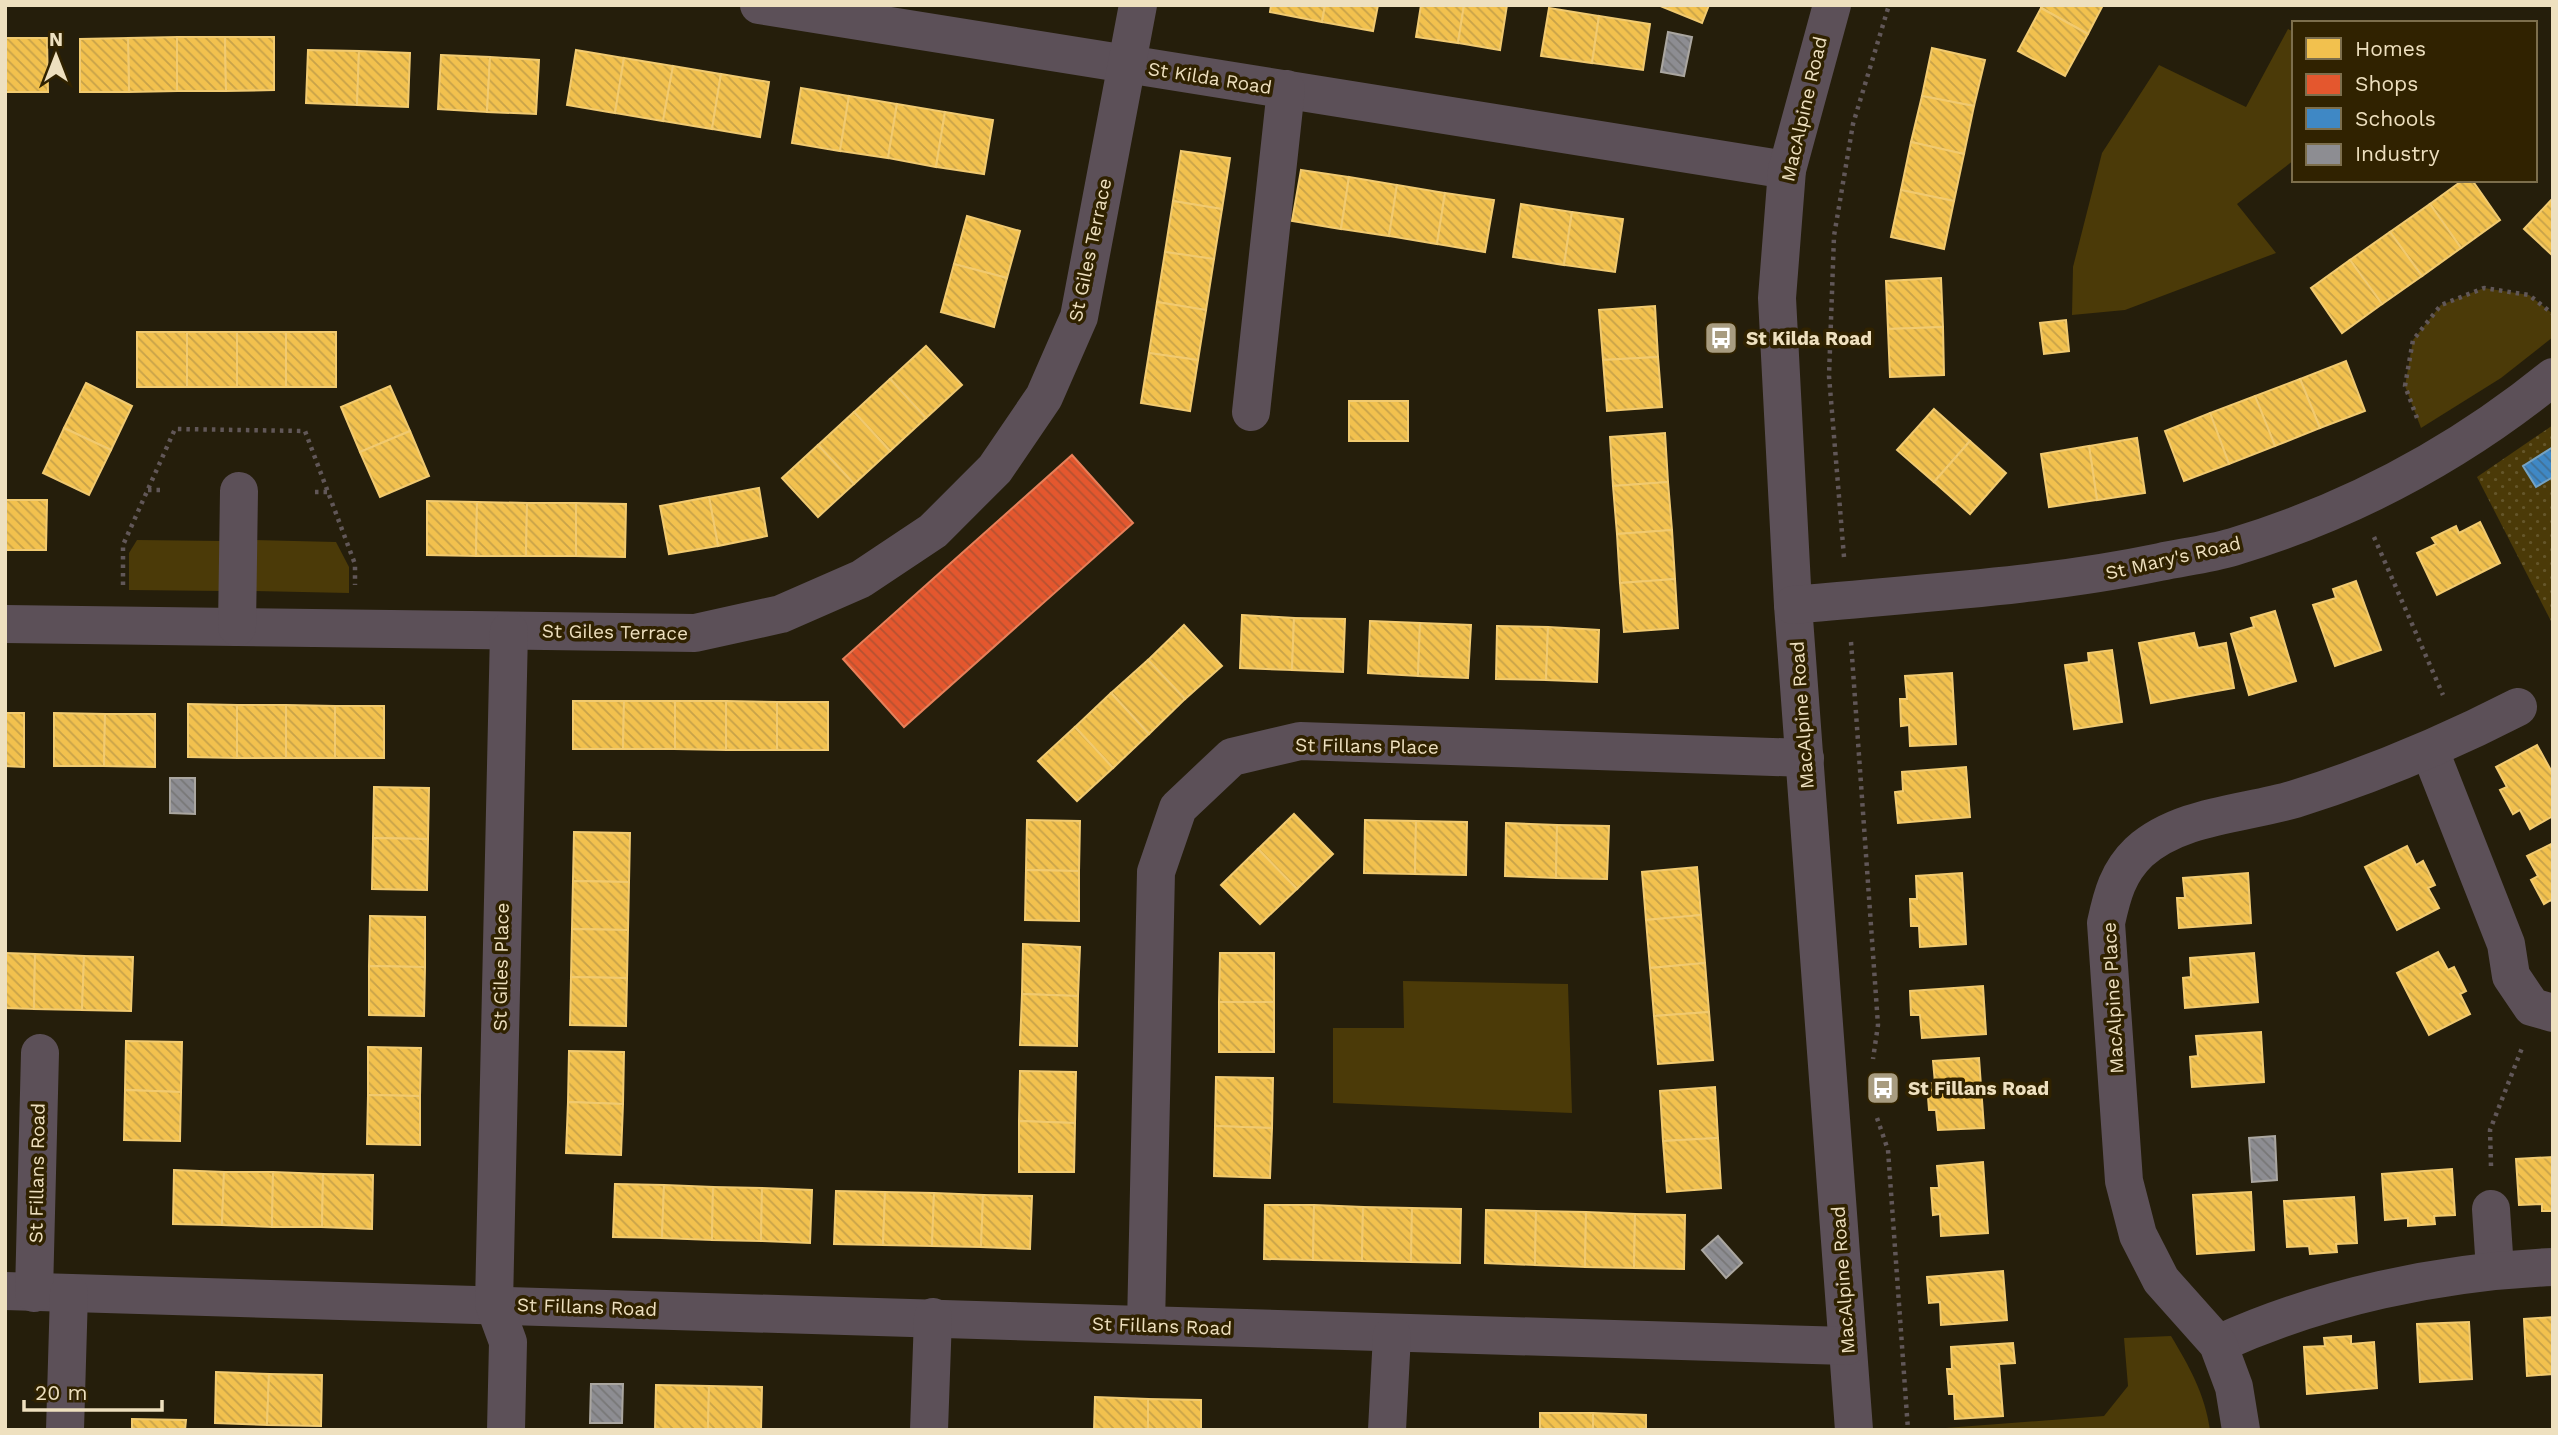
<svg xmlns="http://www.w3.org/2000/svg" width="2558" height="1435" font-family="'Work Sans',sans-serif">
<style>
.grass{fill:#4b3a08}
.park{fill:url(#park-dots)}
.homes{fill:url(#homes-back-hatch);stroke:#f1ca70;stroke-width:2}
.shops{fill:url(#shops-back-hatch);stroke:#e7805a;stroke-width:2}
.schools{fill:url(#schools-back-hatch);stroke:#74a2c3;stroke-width:2}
.industry{fill:url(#industry-back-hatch);stroke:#aaa6a0;stroke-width:2}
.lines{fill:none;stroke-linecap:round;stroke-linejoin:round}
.path{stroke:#615758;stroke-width:4.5;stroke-dasharray:3.5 5;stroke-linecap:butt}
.minor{stroke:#5c5058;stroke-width:38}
.labels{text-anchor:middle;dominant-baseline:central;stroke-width:7;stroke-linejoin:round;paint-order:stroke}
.street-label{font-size:19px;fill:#eee0bf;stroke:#302200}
.poi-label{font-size:19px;font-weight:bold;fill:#eee0bf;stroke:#302200;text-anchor:start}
</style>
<defs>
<pattern id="park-dots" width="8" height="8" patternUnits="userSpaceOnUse" patternTransform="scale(1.75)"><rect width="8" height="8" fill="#4b3a08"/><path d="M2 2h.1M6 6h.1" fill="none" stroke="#65562a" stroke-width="1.8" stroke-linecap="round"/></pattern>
<pattern id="homes-back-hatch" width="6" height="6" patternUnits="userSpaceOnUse" patternTransform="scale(1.75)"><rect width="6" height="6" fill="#f2c14e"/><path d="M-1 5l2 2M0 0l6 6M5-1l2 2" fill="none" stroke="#c7a249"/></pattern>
<pattern id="shops-back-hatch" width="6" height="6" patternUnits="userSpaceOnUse" patternTransform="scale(1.75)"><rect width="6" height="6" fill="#e4572e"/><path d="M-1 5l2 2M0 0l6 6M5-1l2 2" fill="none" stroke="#b55131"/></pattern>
<pattern id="schools-back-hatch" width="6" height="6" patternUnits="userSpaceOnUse" patternTransform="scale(1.75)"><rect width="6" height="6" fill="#3f88c5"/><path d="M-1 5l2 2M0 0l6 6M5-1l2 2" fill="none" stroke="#427094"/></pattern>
<pattern id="industry-back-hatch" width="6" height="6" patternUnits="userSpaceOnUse" patternTransform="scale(1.75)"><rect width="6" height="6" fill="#8d8d92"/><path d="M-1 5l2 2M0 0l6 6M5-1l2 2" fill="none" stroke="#787777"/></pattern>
</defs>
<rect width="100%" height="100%" fill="#251e0b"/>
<g class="grass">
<polygon points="2288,29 2294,32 2294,160 2237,204 2276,253 2125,310 2072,315 2073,267 2102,153 2159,65 2246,107"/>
<polygon points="2484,288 2529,295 2553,314 2553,337 2501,378 2421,428 2405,386 2413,340 2441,305"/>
<polygon points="137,540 224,541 224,591 129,590 129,553"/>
<polygon points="251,540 336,542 349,567 349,593 251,591"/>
<polygon points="1403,981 1568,984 1572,1113 1333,1103 1333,1028 1404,1028"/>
<path d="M2171,1336C2189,1366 2205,1394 2210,1430H1919L2104,1416L2128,1386L2124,1338Z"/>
</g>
<polygon class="park" points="2553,425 2553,625 2477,477"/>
<g class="homes">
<polygon points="1271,5 1325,5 1322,22 1270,12"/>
<polygon points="1325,5 1378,5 1373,31 1322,22"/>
<polygon points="1421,5 1464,5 1458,43 1416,37"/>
<polygon points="1464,5 1507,5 1500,50 1458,43"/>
<polygon points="1658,5 1709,5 1702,23"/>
<polygon points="2042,5 2103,5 2088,34 2041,8"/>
<polygon points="1549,8 1599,16 1592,63 1541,56"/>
<polygon points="2041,8 2088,34 2065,76 2018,51"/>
<polygon points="1599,16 1650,24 1643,70 1592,63"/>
<polygon points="177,37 177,91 129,92 128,38"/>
<polygon points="177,37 225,37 226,91 177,91"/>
<polygon points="225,37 274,37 274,90 226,91"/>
<polygon points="5,38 47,38 48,92 5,92"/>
<polygon points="128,38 129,92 80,92 80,39"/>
<polygon points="1932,48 1985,60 1974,106 1922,96"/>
<polygon points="308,50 359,51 357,105 306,103"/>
<polygon points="576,50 624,58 615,113 567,105"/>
<polygon points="359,51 410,53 408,107 357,105"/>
<polygon points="441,55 490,57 487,112 438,109"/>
<polygon points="490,57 539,60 536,114 487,112"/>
<polygon points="624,58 673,66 663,121 615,113"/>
<polygon points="673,66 721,74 712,129 663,121"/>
<polygon points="721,74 769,82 760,137 712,129"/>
<polygon points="801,88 849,96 840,151 792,143"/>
<polygon points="849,96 897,104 888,158 840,151"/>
<polygon points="1922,96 1974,106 1964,154 1911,142"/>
<polygon points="897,104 945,112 936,167 888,158"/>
<polygon points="945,112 993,120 984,174 936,167"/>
<polygon points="1911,142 1964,154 1954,201 1901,190"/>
<polygon points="1181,151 1230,158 1222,209 1173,201"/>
<polygon points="1301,170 1349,177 1341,229 1292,221"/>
<polygon points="1349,177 1397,185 1389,236 1341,229"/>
<polygon points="2463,180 2472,180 2500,220 2461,248 2430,204"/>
<polygon points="1397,185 1445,193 1437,244 1389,236"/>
<polygon points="1901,190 1954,201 1944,249 1891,237"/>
<polygon points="1445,193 1494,200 1485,252 1437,244"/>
<polygon points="2553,198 2553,256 2524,229"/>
<polygon points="1173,201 1222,209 1214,259 1165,252"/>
<polygon points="1521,204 1572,212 1564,265 1513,257"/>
<polygon points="2430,204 2461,248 2422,276 2390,232"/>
<polygon points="1572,212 1623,219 1615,272 1564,265"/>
<polygon points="967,216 1020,231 1007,278 954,264"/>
<polygon points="2390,232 2422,276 2382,304 2350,260"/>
<polygon points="1165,252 1214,259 1206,310 1157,302"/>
<polygon points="2350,260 2382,304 2342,333 2311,288"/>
<polygon points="954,264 1007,278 994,327 941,312"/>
<polygon points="1941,278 1943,327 1888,329 1886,281"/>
<polygon points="1157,302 1206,310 1198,360 1149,353"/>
<polygon points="1655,306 1658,357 1603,360 1599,310"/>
<polygon points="2066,320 2069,351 2044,354 2040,323"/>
<polygon points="1943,327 1944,375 1890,377 1888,329"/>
<rect x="137" y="332" width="50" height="55"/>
<rect x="187" y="332" width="50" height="55"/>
<rect x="237" y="332" width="49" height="55"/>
<rect x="286" y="332" width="50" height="55"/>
<polygon points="926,346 962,385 926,418 890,379"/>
<polygon points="1149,353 1198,360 1190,411 1141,403"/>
<polygon points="1658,357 1662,407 1607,411 1603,360"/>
<polygon points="2346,361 2365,411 2320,428 2300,379"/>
<polygon points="890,379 926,418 890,451 854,412"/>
<polygon points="2300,379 2320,428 2275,446 2255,396"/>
<polygon points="86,383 132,406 111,450 64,428"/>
<polygon points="390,386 410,431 360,452 341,407"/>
<polygon points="2255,396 2275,446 2229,464 2210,413"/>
<rect x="1349" y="401" width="59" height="40"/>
<polygon points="1934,409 1970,441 1934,482 1897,450"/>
<polygon points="854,412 890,451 854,484 818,445"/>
<polygon points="2210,413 2229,464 2184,481 2165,431"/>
<polygon points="64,428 111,450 89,495 43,473"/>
<polygon points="410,431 429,476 380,497 360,452"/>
<polygon points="1665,433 1668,482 1613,486 1610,437"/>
<polygon points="2137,438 2145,493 2097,500 2089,446"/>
<polygon points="1970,441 2006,473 1970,514 1934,482"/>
<polygon points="818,445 854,484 818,517 782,478"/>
<polygon points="2089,446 2097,500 2049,507 2041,454"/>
<polygon points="1668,482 1672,530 1617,534 1613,486"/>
<polygon points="759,488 767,536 718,546 709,497"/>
<polygon points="709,497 718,546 669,554 660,506"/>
<polygon points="5,500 47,500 46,550 5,550"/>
<polygon points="427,501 477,502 476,556 427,555"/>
<polygon points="477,502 527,503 526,556 476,556"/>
<polygon points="527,503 576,503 576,556 526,556"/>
<polygon points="576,503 626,504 625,557 576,556"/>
<polygon points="2480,522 2500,563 2437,595 2417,553 2436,544 2432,538 2456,526 2459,533"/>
<polygon points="1672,530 1675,579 1620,583 1617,534"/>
<polygon points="1675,579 1678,628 1624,632 1620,583"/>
<polygon points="2356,581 2381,650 2335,666 2313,605 2336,598 2333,589"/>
<polygon points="2275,611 2296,681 2249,695 2231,634 2254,627 2251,618"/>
<polygon points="1242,615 1294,618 1292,670 1240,668"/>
<polygon points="1294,618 1345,619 1343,672 1292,670"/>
<polygon points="1370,621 1420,623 1418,676 1368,673"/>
<polygon points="1420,623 1471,625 1468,678 1418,676"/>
<polygon points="1184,625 1222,666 1185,699 1148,660"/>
<polygon points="1497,626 1548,627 1546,680 1496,679"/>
<polygon points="1548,627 1599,630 1597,682 1546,680"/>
<polygon points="2194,633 2198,648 2226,643 2234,688 2151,703 2139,643"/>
<polygon points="2112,650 2122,722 2074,729 2065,665 2089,662 2088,653"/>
<polygon points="1148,660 1185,699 1149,734 1111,693"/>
<polygon points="1952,673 1956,744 1910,746 1909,725 1901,726 1900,699 1907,699 1905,676"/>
<polygon points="1111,693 1149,734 1113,768 1075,727"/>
<polygon points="573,701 624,701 623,749 573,749"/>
<polygon points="624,701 675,701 675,749 623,749"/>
<polygon points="675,701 726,701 726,750 675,749"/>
<polygon points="726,701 777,702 777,750 726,750"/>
<rect x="777" y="702" width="51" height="48"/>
<polygon points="188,704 237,705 237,758 188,757"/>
<rect x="237" y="705" width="49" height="53"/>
<polygon points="286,705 335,706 335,758 286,758"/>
<rect x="335" y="706" width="49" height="52"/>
<polygon points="5,713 24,713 24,767 5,766"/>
<polygon points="54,713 105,714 104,766 54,766"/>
<polygon points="105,714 155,714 155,767 104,766"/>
<polygon points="1075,727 1113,768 1077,801 1038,761"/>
<polygon points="2537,745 2553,774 2553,816 2530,829 2520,810 2513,814 2500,790 2507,787 2496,767"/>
<polygon points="1966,767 1970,817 1898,823 1895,792 1903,791 1902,772"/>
<polygon points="374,787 429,788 428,839 373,838"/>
<polygon points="1294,814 1333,854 1297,889 1258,849"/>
<polygon points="1027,820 1080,821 1079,871 1026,870"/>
<polygon points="1365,820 1416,821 1415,874 1364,873"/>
<polygon points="1416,821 1467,822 1466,875 1415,874"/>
<polygon points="1506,823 1557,825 1556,878 1505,876"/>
<polygon points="1557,825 1609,826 1607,879 1556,878"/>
<polygon points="574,832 630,833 629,882 573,881"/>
<polygon points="373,838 428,839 427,890 372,889"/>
<polygon points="2553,843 2553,904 2551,900 2544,904 2531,880 2538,876 2527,856"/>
<polygon points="2407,846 2416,865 2423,861 2435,885 2428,888 2439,908 2397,930 2365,867"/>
<polygon points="1258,849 1297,889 1260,924 1221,885"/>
<polygon points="1697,867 1701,915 1646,920 1642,872"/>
<polygon points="1026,870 1079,871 1079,921 1025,920"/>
<polygon points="1962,873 1966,944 1920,947 1919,926 1911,926 1910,899 1917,899 1916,876"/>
<polygon points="2248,873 2251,923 2179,928 2177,898 2185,898 2183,878"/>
<polygon points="573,881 629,882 628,930 572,929"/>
<polygon points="1701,915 1705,963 1650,968 1646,920"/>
<polygon points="370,916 425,917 425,967 369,966"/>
<polygon points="572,929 628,930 627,978 571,977"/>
<polygon points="1023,944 1080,947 1078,996 1022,994"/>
<polygon points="2438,952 2448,970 2454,967 2466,991 2460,994 2470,1014 2429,1035 2397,973"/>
<polygon points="5,953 35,954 34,1009 5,1008"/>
<polygon points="1220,953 1274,953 1274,1002 1219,1002"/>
<polygon points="2254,953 2258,1002 2185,1008 2183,978 2191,977 2190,958"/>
<polygon points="35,954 84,956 82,1010 34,1009"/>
<polygon points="84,956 133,957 131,1011 82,1010"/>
<polygon points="1705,963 1709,1012 1654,1016 1650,968"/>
<polygon points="369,966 425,967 424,1016 369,1015"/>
<polygon points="571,977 627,978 626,1026 570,1025"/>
<polygon points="1983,986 1986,1034 1922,1038 1920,1015 1911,1015 1910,991"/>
<polygon points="1022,994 1078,996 1077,1046 1020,1045"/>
<rect x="1219" y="1002" width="55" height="50"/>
<polygon points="1709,1012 1713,1060 1658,1064 1654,1016"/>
<polygon points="2261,1032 2264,1082 2192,1087 2190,1057 2198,1056 2196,1036"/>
<polygon points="126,1041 182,1042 181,1092 125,1090"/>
<polygon points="368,1047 421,1048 420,1096 368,1095"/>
<polygon points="569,1051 624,1052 623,1104 568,1102"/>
<polygon points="1979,1058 1984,1128 1938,1130 1936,1110 1929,1110 1927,1084 1935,1083 1933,1061"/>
<polygon points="1020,1071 1076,1072 1075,1123 1019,1121"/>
<polygon points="1216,1077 1273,1078 1272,1128 1215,1126"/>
<polygon points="1715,1087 1718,1138 1663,1141 1660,1091"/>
<polygon points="125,1090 181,1092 180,1141 124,1140"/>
<polygon points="368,1095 420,1096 420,1145 367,1144"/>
<polygon points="568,1102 623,1104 621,1155 566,1153"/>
<polygon points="1019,1121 1075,1123 1074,1172 1019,1172"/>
<polygon points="1215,1126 1272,1128 1270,1178 1214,1176"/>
<polygon points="1718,1138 1721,1188 1667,1192 1663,1141"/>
<polygon points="2553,1157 2553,1211 2542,1211 2542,1204 2519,1205 2516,1159"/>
<polygon points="1983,1162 1988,1233 1941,1236 1940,1214 1933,1215 1931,1188 1939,1188 1937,1166"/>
<polygon points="2452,1169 2455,1215 2434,1216 2435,1224 2408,1226 2408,1218 2385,1220 2382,1174"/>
<polygon points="174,1170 224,1172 222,1225 173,1224"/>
<polygon points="224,1172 273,1172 272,1227 222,1225"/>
<polygon points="273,1172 323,1174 322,1227 272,1227"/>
<polygon points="323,1174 373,1175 372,1229 322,1227"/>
<polygon points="615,1184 664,1185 662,1238 613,1237"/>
<polygon points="664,1185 713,1187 712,1240 662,1238"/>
<polygon points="713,1187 762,1188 761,1241 712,1240"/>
<polygon points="762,1188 812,1190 810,1243 761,1241"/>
<polygon points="836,1191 885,1192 883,1245 834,1244"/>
<polygon points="885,1192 934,1193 932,1246 883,1245"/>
<polygon points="2251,1192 2254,1250 2197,1254 2193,1195"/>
<polygon points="934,1193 983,1195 981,1247 932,1246"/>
<polygon points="983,1195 1032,1196 1030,1249 981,1247"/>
<polygon points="2354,1197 2357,1243 2336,1244 2337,1252 2310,1254 2309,1246 2287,1247 2284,1201"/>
<polygon points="1265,1205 1314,1205 1313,1260 1264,1259"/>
<polygon points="1314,1205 1363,1207 1362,1261 1313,1260"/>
<polygon points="1363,1207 1412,1208 1411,1262 1362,1261"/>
<polygon points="1412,1208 1461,1209 1460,1263 1411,1262"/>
<polygon points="1486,1210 1536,1211 1535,1265 1485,1263"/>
<polygon points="1536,1211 1586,1212 1585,1267 1535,1265"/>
<polygon points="1586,1212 1635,1214 1634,1268 1585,1267"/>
<polygon points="1635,1214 1685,1215 1684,1269 1634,1268"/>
<polygon points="2003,1271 2007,1320 1941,1325 1940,1302 1929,1303 1927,1277"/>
<polygon points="2553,1317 2553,1374 2527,1376 2524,1319"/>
<polygon points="2469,1322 2472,1379 2420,1382 2417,1324"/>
<polygon points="2351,1336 2351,1344 2374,1342 2377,1388 2307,1394 2304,1347 2325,1346 2324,1338"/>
<polygon points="2013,1343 2015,1363 1999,1364 2003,1416 1955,1419 1954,1394 1949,1394 1947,1369 1952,1369 1951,1347"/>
<polygon points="216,1372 269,1374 267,1425 215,1423"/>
<polygon points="269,1374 322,1375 321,1426 267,1425"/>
<polygon points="656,1385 709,1386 708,1430 655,1430"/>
<polygon points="709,1386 762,1387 761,1430 708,1430"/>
<polygon points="1095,1397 1148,1399 1148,1430 1094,1430"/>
<polygon points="1148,1399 1201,1400 1201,1430 1148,1430"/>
<rect x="1540" y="1413" width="53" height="17"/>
<polygon points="1593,1413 1646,1415 1646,1430 1593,1430"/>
<polygon points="132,1419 186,1420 185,1430 132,1430"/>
</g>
<polygon class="shops" points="1072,455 1133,523 904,727 843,659"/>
<polygon class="schools" points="2553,447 2553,477 2536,487 2523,466"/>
<g class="industry">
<polygon points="1668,32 1692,37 1684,76 1661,72"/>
<polygon points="170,778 195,778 195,814 170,813"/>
<polygon points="2275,1136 2277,1180 2252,1182 2249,1138"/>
<polygon points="1718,1236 1742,1263 1726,1278 1702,1250"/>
<polygon points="591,1384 623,1384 622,1423 590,1423"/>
</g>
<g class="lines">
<g class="path">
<polyline points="2417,418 2405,386 2413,340 2441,305 2484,288 2529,295 2553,314"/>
<polyline points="148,490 162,490"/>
<polyline points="315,492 328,492"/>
<polyline points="2374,537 2443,695"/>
<polyline points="1844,557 1829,376 1834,236 1853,124 1889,5"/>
<polyline points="123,585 123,545 175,429 305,431 355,564 355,585"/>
<polyline points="1851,642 1878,1025 1873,1059"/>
<polyline points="1877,1118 1888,1150 1908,1430"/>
<polyline points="2491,1166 2490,1130 2522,1048"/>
</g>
<g class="minor">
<polyline points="759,5 1787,170"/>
<polyline points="1832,5 1787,170 1777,298 1793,605 1854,1430"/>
<polyline points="1251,412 1286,89"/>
<path d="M1793,605C1916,593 2040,587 2160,562C2184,557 2209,554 2233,547C2349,512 2458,454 2553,377"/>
<polyline points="5,624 695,633 781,614 861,579 933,531 995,469 1044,397 1079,317 1138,5"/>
<polyline points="237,627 239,491"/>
<polyline points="2430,751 2506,944 2511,976 2532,1007 2553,1013"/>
<polyline points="2491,1209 2495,1270"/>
<polyline points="5,1291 1847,1346"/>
<polyline points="34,1293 40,1053"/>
<polyline points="1146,1325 1156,872 1178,808 1232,757 1300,741 1805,758"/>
<path d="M2218,1344C2321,1297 2439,1272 2553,1267"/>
<polyline points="65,1430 69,1293"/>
<polyline points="506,1430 508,1342 494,1304 509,631"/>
<polyline points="929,1430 933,1317"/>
<polyline points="1387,1430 1392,1335"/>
<path d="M2241,1430L2234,1387L2218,1344L2161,1280L2138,1235L2124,1181L2106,923C2112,895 2118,872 2139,852C2180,815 2245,814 2295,799C2372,775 2446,744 2518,707"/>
</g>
</g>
<defs>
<symbol id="bus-square" viewBox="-11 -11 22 22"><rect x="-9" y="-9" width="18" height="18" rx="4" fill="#a89c80" stroke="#302200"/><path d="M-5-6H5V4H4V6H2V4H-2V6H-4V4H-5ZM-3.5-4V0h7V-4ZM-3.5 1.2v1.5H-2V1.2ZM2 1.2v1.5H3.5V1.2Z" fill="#fff"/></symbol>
</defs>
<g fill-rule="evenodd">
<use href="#bus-square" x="1702" y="319" width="38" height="38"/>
<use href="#bus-square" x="1864" y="1069" width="38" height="38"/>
</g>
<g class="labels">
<g class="street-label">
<text transform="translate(1210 78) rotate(9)">St Kilda Road</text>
<text transform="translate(1804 109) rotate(-77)">MacAlpine Road</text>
<text transform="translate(1090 250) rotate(-78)">St Giles Terrace</text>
<text transform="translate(2173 558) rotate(-13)">St Mary's Road</text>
<text transform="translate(615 632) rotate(1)">St Giles Terrace</text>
<text transform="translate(1802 715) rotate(-94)">MacAlpine Road</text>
<text transform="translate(1367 746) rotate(1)">St Fillans Place</text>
<text transform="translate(501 967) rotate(-89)">St Giles Place</text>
<text transform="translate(2113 998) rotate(-93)">MacAlpine Place</text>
<text transform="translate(37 1173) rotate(-89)">St Fillans Road</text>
<text transform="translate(1843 1280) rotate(-94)">MacAlpine Road</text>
<text transform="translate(587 1307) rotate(2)">St Fillans Road</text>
<text transform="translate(1162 1326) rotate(2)">St Fillans Road</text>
</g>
<g class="poi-label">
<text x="1746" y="338">St Kilda Road</text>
<text x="1908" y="1088">St Fillans Road</text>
</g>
</g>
<rect width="2558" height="1435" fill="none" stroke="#eee0bf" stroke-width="14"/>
<rect x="2292" y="21" width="245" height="161" fill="#302200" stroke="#7c6e4c" stroke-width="2"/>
<rect x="2306" y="38" width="35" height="21" fill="#f2c14e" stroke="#7c6e4c" stroke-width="2"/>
<text x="2355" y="56" font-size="21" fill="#eee0bf">Homes</text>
<rect x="2306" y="74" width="35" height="21" fill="#e4572e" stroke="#7c6e4c" stroke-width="2"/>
<text x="2355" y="91" font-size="21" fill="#eee0bf">Shops</text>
<rect x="2306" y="108" width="35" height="21" fill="#3f88c5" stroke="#7c6e4c" stroke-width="2"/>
<text x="2355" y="126" font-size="21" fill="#eee0bf">Schools</text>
<rect x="2306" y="144" width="35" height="21" fill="#8d8d92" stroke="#7c6e4c" stroke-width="2"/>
<text x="2355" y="161" font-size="21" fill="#eee0bf">Industry</text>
<g transform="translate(56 56)" stroke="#302200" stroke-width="5" paint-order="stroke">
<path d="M0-5L12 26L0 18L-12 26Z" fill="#eee0bf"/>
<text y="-10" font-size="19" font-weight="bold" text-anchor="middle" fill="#eee0bf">N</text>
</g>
<path d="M24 1400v10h138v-10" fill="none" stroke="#eee0bf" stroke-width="3.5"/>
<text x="35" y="1400" font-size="21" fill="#eee0bf" stroke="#302200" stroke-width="5" paint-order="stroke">20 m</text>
</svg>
